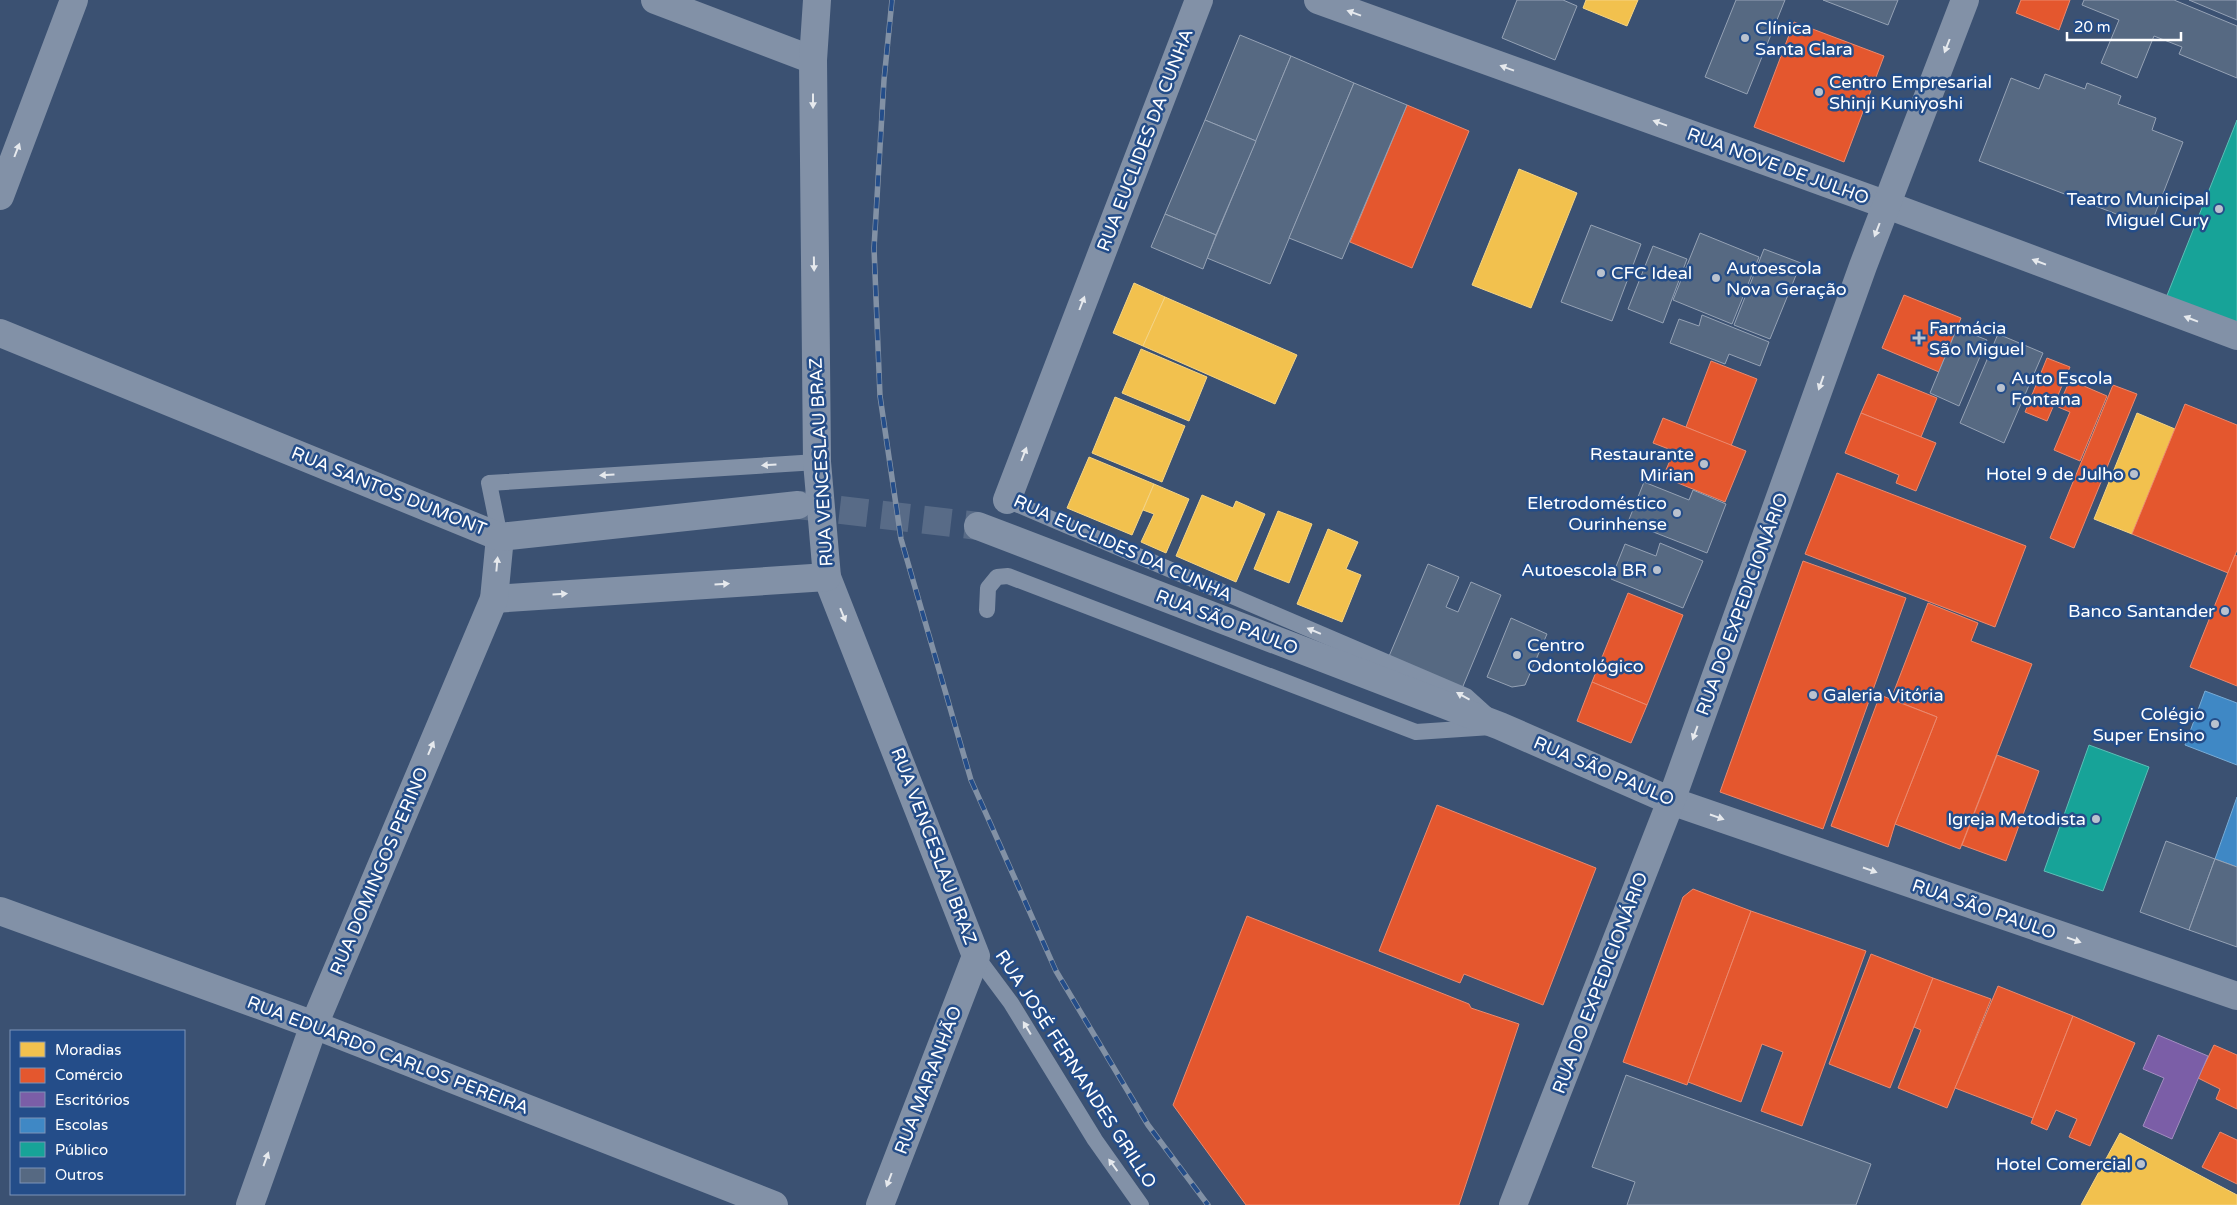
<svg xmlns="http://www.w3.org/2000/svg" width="2237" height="1205" font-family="'Varela Round',sans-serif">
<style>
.homes{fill:#f2c14e;stroke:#f6d483}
.shops{fill:#e4572e;stroke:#ec896d}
.offices{fill:#7b5ea7;stroke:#a38ec1}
.schools{fill:#3f88c5;stroke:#79acd6}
.public{fill:#17a398;stroke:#5dbfb7}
.building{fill:#566982;stroke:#95a2b5}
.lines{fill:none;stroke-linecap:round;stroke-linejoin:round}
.tertiary-tunnel{stroke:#586b87;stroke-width:28;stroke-dasharray:28 14;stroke-linecap:butt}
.service{stroke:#8291a7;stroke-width:16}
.minor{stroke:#8291a7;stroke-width:28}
.tertiary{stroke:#8291a7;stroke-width:28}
.rail-casing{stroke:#8291a5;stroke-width:5.5}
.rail{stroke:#244d89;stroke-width:4;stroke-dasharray:11;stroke-linecap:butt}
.oneway{fill:#e6e9ed}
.poi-dot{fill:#bac2ce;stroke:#244d89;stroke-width:2}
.labels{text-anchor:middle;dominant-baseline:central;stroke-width:5;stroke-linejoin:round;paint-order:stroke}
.poi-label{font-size:18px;fill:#fff;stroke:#244d89;text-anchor:end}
.street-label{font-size:18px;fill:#fff;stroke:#244d89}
</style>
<rect width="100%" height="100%" fill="#3b5172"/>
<g class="homes">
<polygon points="1586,0 1638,0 1627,26 1583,8"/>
<polygon points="1519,169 1577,193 1531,308 1472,285"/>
<polygon points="1134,283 1165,297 1143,346 1113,333"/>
<polygon points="1165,297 1297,355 1275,404 1143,346"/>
<polygon points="1141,349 1207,377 1189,421 1122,393"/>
<polygon points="1115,397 1185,426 1162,482 1092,453"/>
<polygon points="2137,413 2175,429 2132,534 2094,519"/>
<polygon points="1089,457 1154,484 1132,535 1067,508"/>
<polygon points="1154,484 1189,499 1166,553 1141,542 1154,514 1143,510"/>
<polygon points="1202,495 1233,508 1236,501 1265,514 1236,582 1176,556"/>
<polygon points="1278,511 1312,524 1289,583 1254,569"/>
<polygon points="1328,529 1358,542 1346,569 1361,575 1342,622 1297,604"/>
<polygon points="2120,1133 2237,1195 2237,1205 2081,1205"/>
</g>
<g class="shops">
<polygon points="2021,0 2070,0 2059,30 2016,13"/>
<polygon points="1794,22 1884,56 1844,162 1754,127"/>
<polygon points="1407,105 1469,131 1412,268 1350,242"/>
<polygon points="1904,295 1961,318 1939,372 1882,348"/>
<polygon points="2047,358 2070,367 2047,421 2025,412"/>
<polygon points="1711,361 1757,379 1731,446 1686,427"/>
<polygon points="1878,374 1937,398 1921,437 1861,413"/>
<polygon points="2070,380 2107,396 2080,461 2054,450 2070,412 2058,407"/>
<polygon points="2113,385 2137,394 2074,548 2050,538"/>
<polygon points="2185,404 2237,425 2237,550 2228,573 2132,534"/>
<polygon points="1861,413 1936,443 1916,491 1896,483 1899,475 1845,453"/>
<polygon points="1663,418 1746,451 1725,502 1663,477 1674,451 1653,443"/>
<polygon points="1837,473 2026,546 1995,627 1805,554"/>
<polygon points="2235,555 2237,556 2237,686 2190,667"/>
<polygon points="1803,561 1906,598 1823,829 1720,792"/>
<polygon points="1628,593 1683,615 1647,705 1592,682"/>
<polygon points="1928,603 1978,623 1971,641 2032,664 1960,849 1895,824 1937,717 1891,699"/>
<polygon points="1592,682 1647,705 1631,743 1577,721"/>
<polygon points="1880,695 1937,717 1895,824 1888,847 1831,826"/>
<polygon points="1997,755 2039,771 2006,861 1962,845"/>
<polygon points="1437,805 1596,868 1543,1005 1464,974 1460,983 1379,951"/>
<polygon points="1693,889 1751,911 1687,1085 1623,1062 1683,897"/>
<polygon points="1751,911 1866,951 1802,1126 1761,1111 1783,1052 1762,1044 1741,1102 1688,1082"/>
<polygon points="1247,916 1469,1004 1471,1008 1519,1024 1459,1205 1246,1205 1173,1105"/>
<polygon points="1871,954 1933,978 1890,1088 1829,1064"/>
<polygon points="1933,978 1991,999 1947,1108 1898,1088 1921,1030 1914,1027"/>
<polygon points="1998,986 2073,1016 2033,1118 1955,1088"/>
<polygon points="2073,1016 2135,1043 2090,1146 2069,1137 2077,1119 2056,1110 2047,1130 2031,1123"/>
<polygon points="2214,1045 2237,1055 2237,1109 2216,1099 2220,1089 2198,1078"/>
<polygon points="2220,1132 2237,1140 2237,1184 2202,1167"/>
</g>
<polygon class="offices" points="2158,1035 2208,1056 2172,1139 2143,1126 2164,1078 2143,1069"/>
<g class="schools">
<polygon points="2205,691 2237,703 2237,765 2185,745"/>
<polygon points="2237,797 2237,867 2215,859"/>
</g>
<g class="public">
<polygon points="2237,120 2237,327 2166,298"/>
<polygon points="2089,745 2149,767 2103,891 2044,871"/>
</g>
<g class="building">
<polygon points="1517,0 1563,0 1577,6 1555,60 1502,38"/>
<polygon points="1736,0 1785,0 1747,94 1705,77"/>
<polygon points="1823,0 1898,0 1888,25"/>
<polygon points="2084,0 2174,0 2237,26 2237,78 2179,54 2182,47 2154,36 2137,78 2101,63 2119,20 2082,5"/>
<polygon points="2189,0 2237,0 2237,20"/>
<polygon points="1240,35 1291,56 1256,141 1205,120"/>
<polygon points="1291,56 1354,83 1270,284 1207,258"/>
<polygon points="2045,74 2085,89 2087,83 2121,96 2118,104 2156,118 2152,130 2183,142 2150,227 1979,161 2011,78 2039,89"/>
<polygon points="1354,83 1407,105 1342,259 1289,238"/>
<polygon points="1205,120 1256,141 1216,235 1165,214"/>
<polygon points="1165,214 1216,235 1203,269 1151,247"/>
<polygon points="1591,225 1641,244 1612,321 1561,302"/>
<polygon points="1700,233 1759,257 1732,324 1673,300"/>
<polygon points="1653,246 1687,259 1663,323 1628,309"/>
<polygon points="1764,249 1801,263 1770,339 1734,325"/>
<polygon points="1702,315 1769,342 1760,366 1729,354 1725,364 1670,343 1679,319 1699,326"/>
<polygon points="1957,328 1987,340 1959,406 1930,393"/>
<polygon points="1998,334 2043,353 2004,443 1960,423"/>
<polygon points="1644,482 1689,500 1693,490 1726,504 1707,553 1628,522"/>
<polygon points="1660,543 1703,561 1683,608 1611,579 1625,544 1656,556"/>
<polygon points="1428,564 1459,577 1446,607 1458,612 1471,582 1501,595 1461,691 1387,661"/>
<polygon points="1511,618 1547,634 1525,685 1512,687 1487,677"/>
<polygon points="2166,841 2215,859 2189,930 2140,912"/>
<polygon points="2215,859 2237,867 2237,947 2189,930"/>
<polygon points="1626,1075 1871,1164 1856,1205 1627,1205 1635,1182 1592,1167"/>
</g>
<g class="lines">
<polyline class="tertiary-tunnel" points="798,505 978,526"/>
<g class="service">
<polyline points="1007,500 1466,696 1487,715"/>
<polyline points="500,537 489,483 817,462"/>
<polyline points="987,610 988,588 997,577 1008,576 1416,732 1491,727"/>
<polyline points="976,956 1011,1003 1095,1140 1141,1205"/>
</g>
<g class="minor">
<polyline points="655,0 813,60"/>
<polyline points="817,0 813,60 817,462 827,577 976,956 880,1205"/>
<polyline points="1318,0 1887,205"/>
<polyline points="0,196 74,0"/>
<polyline points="1007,500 1199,0"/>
<polyline points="494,599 827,577"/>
<polyline points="1671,801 2237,996"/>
<polyline points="0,911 314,1025 774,1205"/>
<polyline points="250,1205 314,1025 494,599 500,537"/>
</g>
<g class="tertiary">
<polyline points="1887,205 2237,336"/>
<polyline points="0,333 500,537 798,505"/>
<polyline points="978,526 1500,726 1671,801"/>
<polyline points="1513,1205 1671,801 1863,266 1965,0"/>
</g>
<defs>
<polyline id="rail" points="892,0 884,80 874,248 880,396 901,539 971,780 1056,971 1148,1125 1208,1205"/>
</defs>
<use href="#rail" class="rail-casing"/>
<use href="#rail" class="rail"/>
</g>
<defs><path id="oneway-solid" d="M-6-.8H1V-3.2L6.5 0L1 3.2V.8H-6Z" transform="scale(1.25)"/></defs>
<g class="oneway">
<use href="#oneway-solid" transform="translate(1354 13) rotate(-160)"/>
<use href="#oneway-solid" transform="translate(1947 46) rotate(111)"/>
<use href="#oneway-solid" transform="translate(1507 68) rotate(-160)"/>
<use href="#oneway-solid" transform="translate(813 101) rotate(90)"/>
<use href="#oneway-solid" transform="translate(1660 123) rotate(-160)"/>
<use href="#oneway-solid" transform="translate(17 150) rotate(-69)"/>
<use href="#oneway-solid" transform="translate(1877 230) rotate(111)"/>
<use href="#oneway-solid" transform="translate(2039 262) rotate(-159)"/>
<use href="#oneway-solid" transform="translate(814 264) rotate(89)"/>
<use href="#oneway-solid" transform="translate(1082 303) rotate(-69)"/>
<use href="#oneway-solid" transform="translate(2191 319) rotate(-159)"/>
<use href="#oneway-solid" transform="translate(1821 383) rotate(110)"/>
<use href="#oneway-solid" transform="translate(1024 454) rotate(-69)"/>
<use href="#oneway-solid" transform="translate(769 465) rotate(176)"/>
<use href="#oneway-solid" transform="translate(607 475) rotate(176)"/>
<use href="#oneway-solid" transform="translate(497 564) rotate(-85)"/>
<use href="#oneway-solid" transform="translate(722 584) rotate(-4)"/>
<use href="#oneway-solid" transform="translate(560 594) rotate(-4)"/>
<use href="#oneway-solid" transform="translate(843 615) rotate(68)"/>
<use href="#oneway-solid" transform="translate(1314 631) rotate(-157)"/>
<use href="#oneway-solid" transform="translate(1463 696) rotate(-151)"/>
<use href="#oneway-solid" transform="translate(1695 733) rotate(110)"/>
<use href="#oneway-solid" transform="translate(431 748) rotate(-67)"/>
<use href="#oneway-solid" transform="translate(1717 817) rotate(19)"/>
<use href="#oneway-solid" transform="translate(1870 870) rotate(19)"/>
<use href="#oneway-solid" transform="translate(2074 940) rotate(19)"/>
<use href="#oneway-solid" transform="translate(1027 1028) rotate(-121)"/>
<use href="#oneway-solid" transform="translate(266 1159) rotate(-70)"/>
<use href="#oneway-solid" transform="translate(1113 1165) rotate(-126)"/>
<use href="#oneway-solid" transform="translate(889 1180) rotate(111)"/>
</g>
<g class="poi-dot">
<circle cx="1745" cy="38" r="5"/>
<circle cx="1819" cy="92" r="5"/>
<circle cx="2219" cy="209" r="5"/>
<circle cx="1601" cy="273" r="5"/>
<circle cx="1716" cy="278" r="5"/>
<path d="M1916.5 330.5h5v5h5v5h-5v5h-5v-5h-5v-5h5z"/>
<circle cx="2001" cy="388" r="5"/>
<circle cx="1704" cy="464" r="5"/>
<circle cx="2134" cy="474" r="5"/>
<circle cx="1677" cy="513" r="5"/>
<circle cx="1657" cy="570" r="5"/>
<circle cx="2225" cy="611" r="5"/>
<circle cx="1517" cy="655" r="5"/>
<circle cx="1813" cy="695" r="5"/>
<circle cx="2215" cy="724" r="5"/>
<circle cx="2096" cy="819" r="5"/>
<circle cx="2141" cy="1164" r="5"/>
</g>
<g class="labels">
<g class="poi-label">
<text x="1755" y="28" text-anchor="start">Clínica<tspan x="1755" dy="21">Santa Clara</tspan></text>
<text x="1829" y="82" text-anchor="start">Centro Empresarial<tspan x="1829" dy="21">Shinji Kuniyoshi</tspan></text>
<text x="2209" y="199">Teatro Municipal<tspan x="2209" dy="21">Miguel Cury</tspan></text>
<text x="1726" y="268" text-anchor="start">Autoescola<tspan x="1726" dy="21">Nova Geração</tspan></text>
<text x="1611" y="273" text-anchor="start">CFC Ideal</text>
<text x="1929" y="328" text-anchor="start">Farmácia<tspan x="1929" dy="21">São Miguel</tspan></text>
<text x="2011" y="378" text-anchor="start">Auto Escola<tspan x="2011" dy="21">Fontana</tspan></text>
<text x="1694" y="454">Restaurante<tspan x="1694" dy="21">Mirian</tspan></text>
<text x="2124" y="474">Hotel 9 de Julho</text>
<text x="1667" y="503">Eletrodoméstico<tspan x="1667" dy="21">Ourinhense</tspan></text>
<text x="1647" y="570">Autoescola BR</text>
<text x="2215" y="611">Banco Santander</text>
<text x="1527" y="645" text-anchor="start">Centro<tspan x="1527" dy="21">Odontológico</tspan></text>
<text x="1823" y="695" text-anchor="start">Galeria Vitória</text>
<text x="2205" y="714">Colégio<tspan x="2205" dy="21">Super Ensino</tspan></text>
<text x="2086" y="819">Igreja Metodista</text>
<text x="2131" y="1164">Hotel Comercial</text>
</g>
<g class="street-label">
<text transform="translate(1145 140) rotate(-69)">RUA EUCLIDES DA CUNHA</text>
<text transform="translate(1778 166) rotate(20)">RUA NOVE DE JULHO</text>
<text transform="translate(821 462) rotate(-93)">RUA VENCESLAU BRAZ</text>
<text transform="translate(389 491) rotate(22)">RUA SANTOS DUMONT</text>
<text transform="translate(1123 548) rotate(24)">RUA EUCLIDES DA CUNHA</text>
<text transform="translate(1742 604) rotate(-70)">RUA DO EXPEDICIONÁRIO</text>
<text transform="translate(1227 622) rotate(21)">RUA SÃO PAULO</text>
<text transform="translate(1604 771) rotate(23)">RUA SÃO PAULO</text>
<text transform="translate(934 846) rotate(69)">RUA VENCESLAU BRAZ</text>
<text transform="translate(379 871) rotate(-67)">RUA DOMINGOS PERINO</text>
<text transform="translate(1984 909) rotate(19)">RUA SÃO PAULO</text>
<text transform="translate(1600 983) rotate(-69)">RUA DO EXPEDICIONÁRIO</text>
<text transform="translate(388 1055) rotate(21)">RUA EDUARDO CARLOS PEREIRA</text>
<text transform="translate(1076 1069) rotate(57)">RUA JOSÉ FERNANDES GRILLO</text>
<text transform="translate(928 1080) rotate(-69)">RUA MARANHÃO</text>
</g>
</g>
<rect x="10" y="1030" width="175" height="165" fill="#244d89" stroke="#7c94b8"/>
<rect x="20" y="1042" width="25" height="15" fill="#f2c14e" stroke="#7c94b8"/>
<text x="55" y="1055" font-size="15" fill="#ffffff">Moradias</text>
<rect x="20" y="1068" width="25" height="15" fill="#e4572e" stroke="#7c94b8"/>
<text x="55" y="1080" font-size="15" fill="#ffffff">Comércio</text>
<rect x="20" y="1092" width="25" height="15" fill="#7b5ea7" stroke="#7c94b8"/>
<text x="55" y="1105" font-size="15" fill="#ffffff">Escritórios</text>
<rect x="20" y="1118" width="25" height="15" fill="#3f88c5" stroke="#7c94b8"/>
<text x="55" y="1130" font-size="15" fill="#ffffff">Escolas</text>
<rect x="20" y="1142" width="25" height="15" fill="#17a398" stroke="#7c94b8"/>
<text x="55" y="1155" font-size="15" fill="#ffffff">Público</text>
<rect x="20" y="1168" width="25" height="15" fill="#566982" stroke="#7c94b8"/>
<text x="55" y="1180" font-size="15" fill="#ffffff">Outros</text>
<path d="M2067 32v8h114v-8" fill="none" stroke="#ffffff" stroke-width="2.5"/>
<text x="2074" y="32" font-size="15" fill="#ffffff" stroke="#244d89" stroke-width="4" paint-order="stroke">20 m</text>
</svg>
